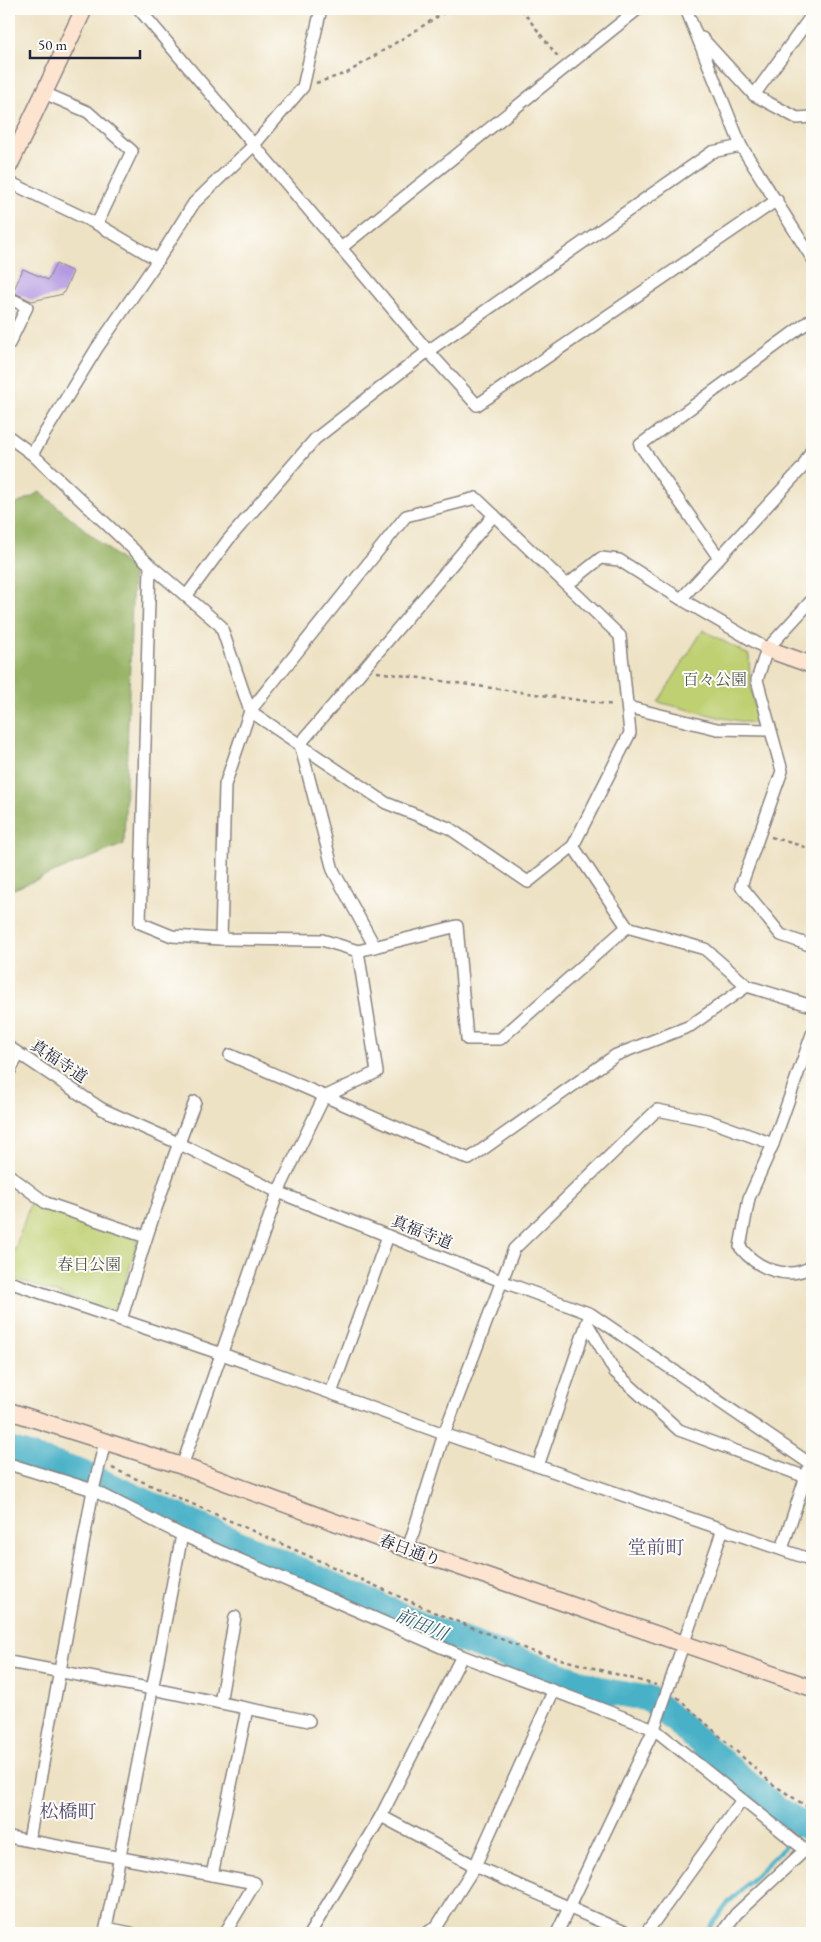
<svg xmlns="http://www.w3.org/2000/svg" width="821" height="1942" font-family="'EB Garamond','Noto Serif JP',serif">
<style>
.green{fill:#bfd073;stroke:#707957}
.forest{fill:#97b265;stroke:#5c6a50}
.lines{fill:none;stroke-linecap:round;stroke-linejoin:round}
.stream{stroke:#48b1c7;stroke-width:4.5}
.river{stroke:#48b1c7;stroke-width:26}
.building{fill:#b49ae2}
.street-casing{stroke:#888280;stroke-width:14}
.secondary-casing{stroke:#888280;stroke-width:19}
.path{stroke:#888280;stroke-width:2.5;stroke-dasharray:4 4;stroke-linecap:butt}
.street{stroke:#fff;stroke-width:11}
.secondary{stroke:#fde4d1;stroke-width:16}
.labels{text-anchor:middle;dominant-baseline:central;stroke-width:4;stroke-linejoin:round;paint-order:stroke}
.park-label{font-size:16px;fill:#51564c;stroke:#fdfcf7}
.street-label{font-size:16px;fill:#22223b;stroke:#fdfcf7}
.water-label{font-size:18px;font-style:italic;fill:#315b73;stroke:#fdfcf7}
.quarter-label{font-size:19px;fill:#554c75;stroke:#fdfcf7}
</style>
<rect width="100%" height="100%" fill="#fdfcf7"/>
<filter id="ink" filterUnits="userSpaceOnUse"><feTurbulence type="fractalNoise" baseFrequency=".02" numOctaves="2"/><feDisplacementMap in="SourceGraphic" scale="10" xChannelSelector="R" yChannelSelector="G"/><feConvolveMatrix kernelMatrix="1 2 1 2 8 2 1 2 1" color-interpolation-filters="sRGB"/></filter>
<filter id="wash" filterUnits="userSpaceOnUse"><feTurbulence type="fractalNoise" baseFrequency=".0096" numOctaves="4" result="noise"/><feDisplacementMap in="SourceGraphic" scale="20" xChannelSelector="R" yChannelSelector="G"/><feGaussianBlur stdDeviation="1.12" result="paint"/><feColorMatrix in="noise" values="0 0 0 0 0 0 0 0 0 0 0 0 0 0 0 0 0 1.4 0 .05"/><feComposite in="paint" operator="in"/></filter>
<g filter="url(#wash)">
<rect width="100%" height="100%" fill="#eee2c4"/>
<g class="green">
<polygon points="703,630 749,655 750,680 757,724 722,718 658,702"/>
<polygon points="30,1204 138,1240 116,1313 9,1277 9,1267"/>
</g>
<polygon class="forest" points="40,492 133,570 124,844 9,891 9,508"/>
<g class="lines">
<polyline class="stream" points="706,1933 728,1903 805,1826"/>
<polyline class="river" points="9,1450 79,1472 434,1630 605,1691 650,1699 775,1807 805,1826 812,1828"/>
</g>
<g id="blocks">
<polygon class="building" points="56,264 73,272 63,294 32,301 13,292 23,269 48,280"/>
</g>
</g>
<g filter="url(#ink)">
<use href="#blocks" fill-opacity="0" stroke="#888280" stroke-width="1"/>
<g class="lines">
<defs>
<g id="street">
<polyline points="139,9 428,351 477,405 777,200"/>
<polyline points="686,9 741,146 812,258"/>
<polyline points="702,38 754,95 797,118 812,117"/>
<polyline points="44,93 88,112 132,151 97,224"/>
<polyline points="754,95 812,15"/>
<polyline points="9,182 97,224 158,260"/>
<polyline points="341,248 638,9"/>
<polyline points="9,298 27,307 9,344"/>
<polyline points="9,437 32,454 150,565 221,626 250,711 386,803 449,828 528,882 573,846 630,733 620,636 476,498 406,516 250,711 225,785 221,939"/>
<polyline points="32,454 97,348 158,260 194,203 254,145 303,87 321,9"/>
<polyline points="719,558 640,445 812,319"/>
<polyline points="150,565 140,923 172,936 221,939 322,940 358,951 377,1072 324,1097 278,1192 182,1466"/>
<polyline points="567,585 601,558 619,560 681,599 767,649"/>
<polyline points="187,595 228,540 315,439 428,351 712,152 741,146"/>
<polyline points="681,599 803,467 812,449"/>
<polyline points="812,600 767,649 757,680 782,771 741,886 781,935 812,946"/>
<polyline points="628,707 717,729 770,730"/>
<polyline points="573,846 627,927"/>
<polyline points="375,947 333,870 300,744 494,515"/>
<polyline points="358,951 457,926 467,1039 500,1039 627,927 705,949 747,986 812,1006"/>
<polyline points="9,1047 102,1109 178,1143 278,1192 501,1281 591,1314 812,1465"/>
<polyline points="230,1055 469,1159 616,1055 690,1026 747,986"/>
<polyline points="9,1072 19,1054"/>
<path d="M773,1144L749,1198L740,1247C756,1268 788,1282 812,1266"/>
<polyline points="9,1175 46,1203 146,1237"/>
<polyline points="9,1282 222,1354 444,1434 812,1560"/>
<path d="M121,1320C143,1247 166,1173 195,1102"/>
<polyline points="587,1323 615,1372 679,1430 806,1477"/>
<polyline points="331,1393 388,1236"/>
<polyline points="9,1464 93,1490 182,1535 462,1656 654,1729 805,1850"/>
<polyline points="538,1466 588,1320"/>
<polyline points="408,1549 444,1434 514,1249 657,1110 707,1120 773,1144 812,1034"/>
<polyline points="782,1549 808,1470"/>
<polyline points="9,1662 153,1689 309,1721"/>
<polyline points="220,1703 235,1617"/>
<polyline points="381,1816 475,1866 627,1933"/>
<polyline points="9,1837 255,1883 225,1933"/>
<polyline points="29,1840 93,1490 105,1442"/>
<polyline points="212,1875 247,1709"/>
<polyline points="106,1928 131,1933"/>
<polyline points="105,1933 182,1535"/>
<polyline points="310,1933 381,1816 462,1656"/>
<polyline points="427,1933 437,1926 475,1866 553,1692"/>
<polyline points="557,1933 654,1729 723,1529"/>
<polyline points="646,1933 742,1800"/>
<polyline points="722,1933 736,1914 805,1850 811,1849"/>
</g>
<g id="secondary">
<polyline points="9,166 84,9"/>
<polyline points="767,649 812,665"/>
<polyline points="9,1411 182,1466 408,1549 812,1688"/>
</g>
</defs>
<use href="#street" class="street-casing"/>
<use href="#secondary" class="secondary-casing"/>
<g class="path">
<polyline points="521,9 558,57"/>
<polyline points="316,83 347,73 450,9"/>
<polyline points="377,672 614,705"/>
<polyline points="771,837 812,849"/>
<polyline points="112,1468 436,1613 531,1651 656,1685"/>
<polyline points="677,1697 771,1783 812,1810"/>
</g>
<use href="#street" class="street"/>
<use href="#secondary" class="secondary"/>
</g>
</g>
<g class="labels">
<g class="park-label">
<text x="715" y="679">百々公園</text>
<text x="89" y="1264">春日公園</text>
</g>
<g class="street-label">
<text transform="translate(59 1061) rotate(34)">真福寺道</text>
<text transform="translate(422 1232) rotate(22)">真福寺道</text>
<text transform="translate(410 1550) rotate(20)">春日通り</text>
</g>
<g class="water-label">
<text transform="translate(422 1624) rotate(23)">前田川</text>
</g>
<g class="quarter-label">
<text x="656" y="1547">堂前町</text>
<text x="68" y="1811">松橋町</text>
</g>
</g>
<rect width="821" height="1942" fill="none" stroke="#fdfcf7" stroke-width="30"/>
<path d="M30 50v8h110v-8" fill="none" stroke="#22223b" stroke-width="2.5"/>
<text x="38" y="50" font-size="15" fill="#22223b" stroke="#fdfcf7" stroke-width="4" paint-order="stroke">50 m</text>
</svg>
